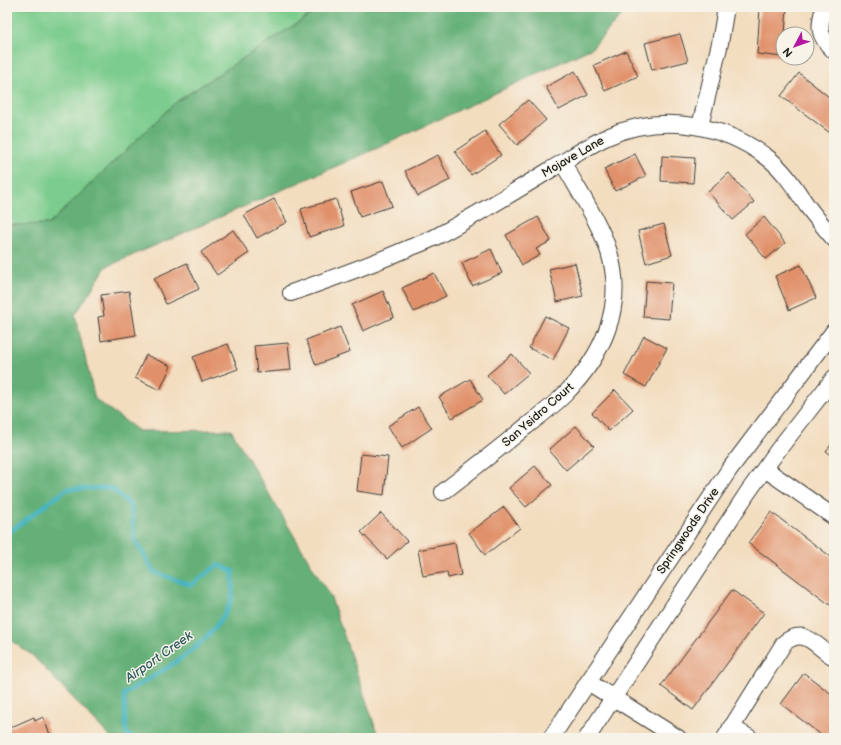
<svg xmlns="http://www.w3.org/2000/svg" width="841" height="745" font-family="'Balsamiq Sans',sans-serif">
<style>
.green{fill:#7ccc8d;stroke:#4c7454}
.forest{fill:#65b078;stroke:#40664a}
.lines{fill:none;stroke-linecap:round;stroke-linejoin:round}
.stream{stroke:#45b4c0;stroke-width:4.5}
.building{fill:#e1916b}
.minor-casing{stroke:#3c3934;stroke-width:18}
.minor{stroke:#fff;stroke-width:16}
.labels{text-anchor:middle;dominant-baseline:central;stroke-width:3;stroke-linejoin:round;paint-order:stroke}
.street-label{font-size:12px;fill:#1c1c1c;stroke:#f7f3e8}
.water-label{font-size:13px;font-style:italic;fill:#2c595e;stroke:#f7f3e8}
</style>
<rect width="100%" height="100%" fill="#f7f3e8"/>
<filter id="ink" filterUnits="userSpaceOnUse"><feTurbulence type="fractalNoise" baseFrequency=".025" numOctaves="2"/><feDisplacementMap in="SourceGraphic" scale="8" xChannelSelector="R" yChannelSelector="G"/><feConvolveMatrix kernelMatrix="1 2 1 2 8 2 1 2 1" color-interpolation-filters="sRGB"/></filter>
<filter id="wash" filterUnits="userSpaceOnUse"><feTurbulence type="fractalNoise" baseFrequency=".012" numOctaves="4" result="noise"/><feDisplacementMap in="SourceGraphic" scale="16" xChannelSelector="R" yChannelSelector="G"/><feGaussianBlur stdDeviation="0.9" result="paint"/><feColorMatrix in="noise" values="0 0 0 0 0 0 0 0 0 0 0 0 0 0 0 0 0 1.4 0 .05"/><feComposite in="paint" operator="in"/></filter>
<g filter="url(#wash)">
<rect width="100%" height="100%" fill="#f3ddbf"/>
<polygon class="green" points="7,7 322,7 176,102 49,224 7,225"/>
<polygon class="forest" points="322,7 629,7 592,48 380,147 106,267 75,315 95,399 139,431 231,430 331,598 379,738 111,738 32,655 7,638 7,225 49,224 176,102"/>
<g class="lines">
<path class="stream" d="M7,537L12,530L67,489L112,488L131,506L135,540L154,572L191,585L218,565L233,571C232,580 234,593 231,601C212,646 163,670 124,694L126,733L132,738"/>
</g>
<g id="blocks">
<g class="building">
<polygon points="760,7 787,7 785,34 783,34 783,57 757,54"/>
<polygon points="680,34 688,61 652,70 645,43"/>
<polygon points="626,51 638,76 605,91 594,65"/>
<polygon points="575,71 588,95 559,110 546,87"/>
<polygon points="799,73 834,101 834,136 781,96"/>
<polygon points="528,100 546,120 517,145 499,124"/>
<polygon points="485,131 501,155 471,175 455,151"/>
<polygon points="635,154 646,176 615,191 604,169"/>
<polygon points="438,155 450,180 418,196 405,171"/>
<polygon points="662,156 695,158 693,183 661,181"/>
<polygon points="729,173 754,202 733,220 708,192"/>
<polygon points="383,181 392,206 360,217 351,192"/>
<polygon points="274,199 287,222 257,238 244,215"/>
<polygon points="336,199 344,226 309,237 301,209"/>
<polygon points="538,217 551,241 536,249 540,255 522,265 506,235"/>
<polygon points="764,217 785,243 766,259 745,234"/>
<polygon points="664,224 672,255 646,263 638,231"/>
<polygon points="233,230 249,253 217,275 201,252"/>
<polygon points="491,249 502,273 472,286 462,263"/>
<polygon points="187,263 199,289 166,304 154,278"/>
<polygon points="575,263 583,296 557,302 549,269"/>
<polygon points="801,265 816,298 789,310 775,276"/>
<polygon points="434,273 446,296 414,312 402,288"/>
<polygon points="646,281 672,283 669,319 643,317"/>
<polygon points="129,291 136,335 101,341 98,317 104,316 101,295"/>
<polygon points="383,291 394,317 363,331 352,305"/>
<polygon points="545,316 569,328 553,360 529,348"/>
<polygon points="340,327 350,352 316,365 306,340"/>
<polygon points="644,336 667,348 646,387 624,375"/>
<polygon points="288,343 291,370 257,373 254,346"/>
<polygon points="228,344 238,369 202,382 193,357"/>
<polygon points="512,354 529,373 504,394 487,375"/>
<polygon points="146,355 171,366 160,390 135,378"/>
<polygon points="470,379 483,400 452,418 439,397"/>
<polygon points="615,390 633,409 609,431 592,413"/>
<polygon points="418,407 432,428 402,448 388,426"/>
<polygon points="576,426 594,446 566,470 549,450"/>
<polygon points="834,441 834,457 826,451"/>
<polygon points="361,454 388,457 384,495 357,491"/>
<polygon points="535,466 552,485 526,507 509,488"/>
<polygon points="504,507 520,528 485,555 469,533"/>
<polygon points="771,512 834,559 834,608 748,543"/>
<polygon points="381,513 407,541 387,559 361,532"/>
<polygon points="455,543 461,575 448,578 447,572 423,576 418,550"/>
<polygon points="732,590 764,613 693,710 661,686"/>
<polygon points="804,673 834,696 834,738 825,738 781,704"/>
<polygon points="34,717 35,721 43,717 51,737 8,738 7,729"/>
</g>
</g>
</g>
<g filter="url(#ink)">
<use href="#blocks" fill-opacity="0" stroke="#3c3934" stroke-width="1"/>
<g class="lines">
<defs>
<g id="minor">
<path d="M824,7C819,27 817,35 834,51"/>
<polyline points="700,126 720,43 726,7"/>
<path d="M291,293C331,279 371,265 409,248C420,244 431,240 441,234C478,214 514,192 550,170C569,159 587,146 607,137C660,113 722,123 768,158C785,171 796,190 808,207C816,218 825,228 834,239"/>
<polyline points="765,469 834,517"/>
<path d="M443,492C470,471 498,450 524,428C537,418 552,407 564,395C602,357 626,307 609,252C600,223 578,190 563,163"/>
<polyline points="588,682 678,738"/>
<polyline points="731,727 750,738"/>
<polyline points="551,738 729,470 834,331"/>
<polyline points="587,738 748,492 778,450 834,378"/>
<path d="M725,738L784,643C806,626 815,647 834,657"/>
</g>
</defs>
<use href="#minor" class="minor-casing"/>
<use href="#minor" class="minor"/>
</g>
</g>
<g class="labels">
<g class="street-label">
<text transform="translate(573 157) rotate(-30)">Mojave Lane</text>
<text transform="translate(538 415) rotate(-41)">San Ysidro Court</text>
<text transform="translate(688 531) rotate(-56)">Springwoods Drive</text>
</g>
<g class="water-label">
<text transform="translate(159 657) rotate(-35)">Airport Creek</text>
</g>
</g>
<rect width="841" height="745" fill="none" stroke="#f7f3e8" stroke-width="24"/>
<g transform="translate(795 46) rotate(229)"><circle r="19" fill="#f7f3e8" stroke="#9f9d96"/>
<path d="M0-3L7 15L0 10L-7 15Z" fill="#b5179e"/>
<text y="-6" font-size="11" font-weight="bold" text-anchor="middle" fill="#1c1c1c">N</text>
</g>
</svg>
